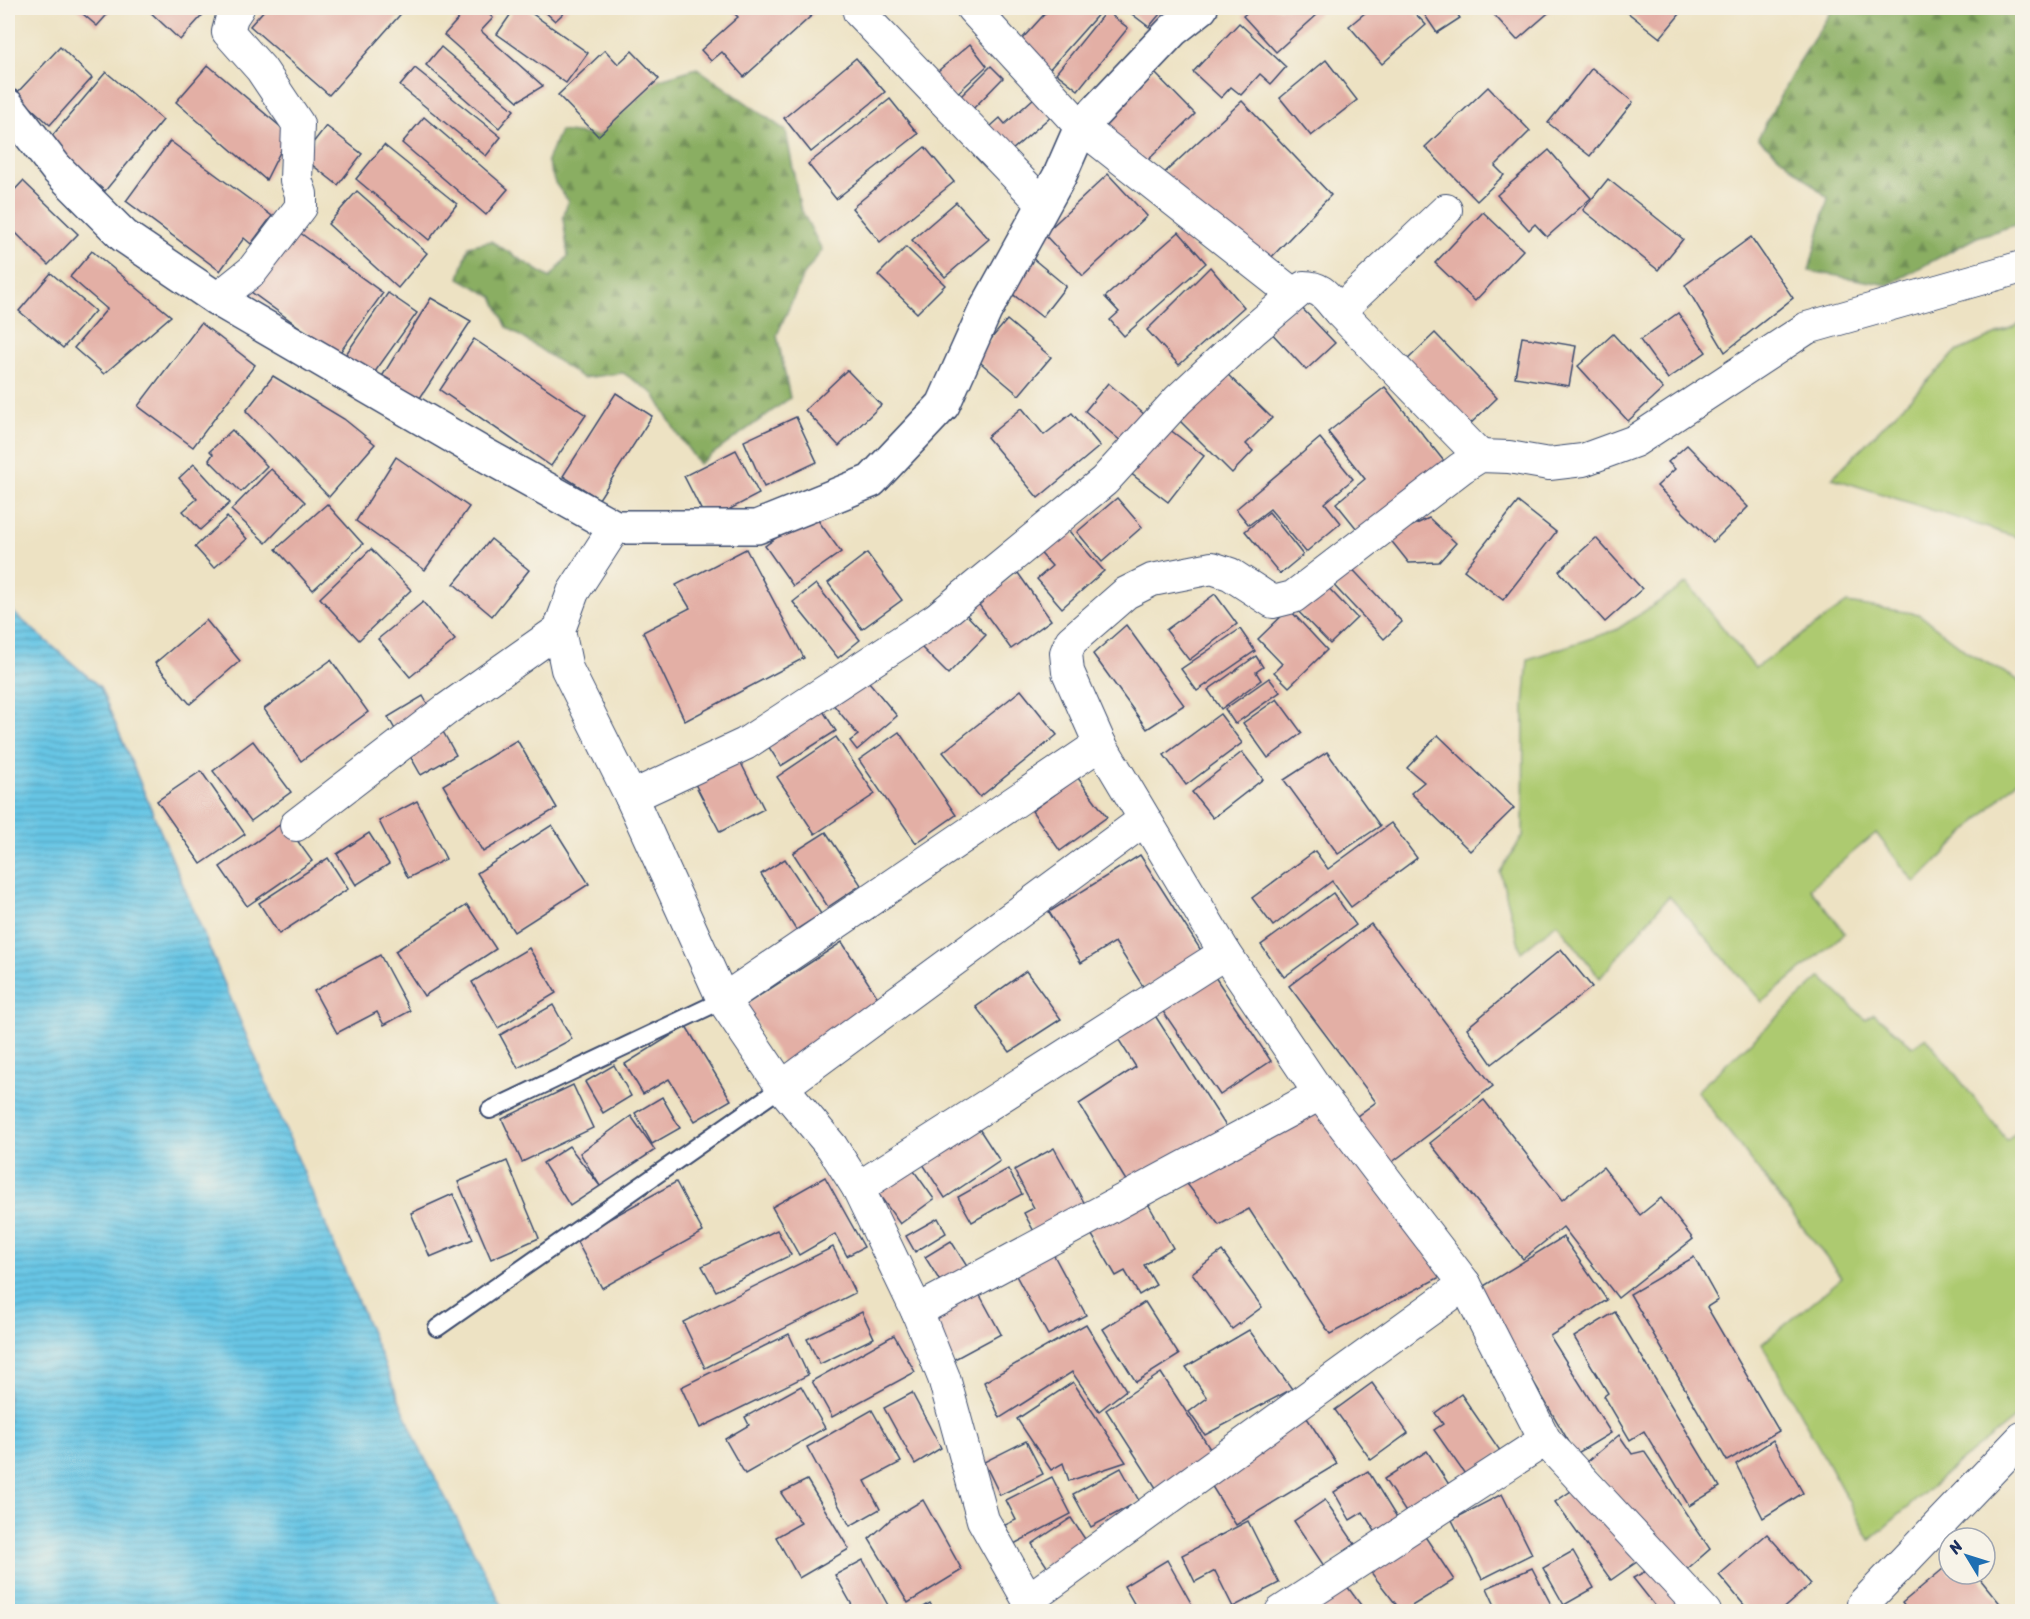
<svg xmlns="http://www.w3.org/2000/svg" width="2030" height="1619" font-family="Sriracha,sans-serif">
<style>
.green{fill:#adca70;stroke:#647c67;stroke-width:1.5}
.forest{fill:url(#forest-firs);stroke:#526e60;stroke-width:1.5}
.water{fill:url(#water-rules);stroke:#417aa2;stroke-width:1.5}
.building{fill:#e3afa5}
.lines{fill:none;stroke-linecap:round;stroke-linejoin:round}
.service-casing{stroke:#3a4a6d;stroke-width:20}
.minor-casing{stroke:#3a4a6d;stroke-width:34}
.tertiary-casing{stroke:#3a4a6d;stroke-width:36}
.service{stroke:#fff;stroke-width:16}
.minor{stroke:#fff;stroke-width:32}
.tertiary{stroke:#fff;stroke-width:33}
</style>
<defs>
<pattern id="forest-firs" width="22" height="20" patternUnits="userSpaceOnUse" patternTransform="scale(1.5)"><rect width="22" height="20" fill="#8aae62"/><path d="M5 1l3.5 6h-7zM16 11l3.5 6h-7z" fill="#708e54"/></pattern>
<pattern id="water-rules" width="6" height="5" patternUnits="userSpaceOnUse" patternTransform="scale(1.5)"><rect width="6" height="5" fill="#67c6e5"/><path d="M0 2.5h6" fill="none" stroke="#54a1bd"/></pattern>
</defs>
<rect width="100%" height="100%" fill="#f7f3e8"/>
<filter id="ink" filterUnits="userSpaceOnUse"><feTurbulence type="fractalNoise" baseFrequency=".0167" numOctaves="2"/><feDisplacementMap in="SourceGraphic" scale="12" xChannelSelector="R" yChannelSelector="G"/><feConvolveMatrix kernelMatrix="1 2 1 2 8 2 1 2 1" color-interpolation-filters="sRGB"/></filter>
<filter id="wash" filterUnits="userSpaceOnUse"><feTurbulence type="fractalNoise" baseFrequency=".008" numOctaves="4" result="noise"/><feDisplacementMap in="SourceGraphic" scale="24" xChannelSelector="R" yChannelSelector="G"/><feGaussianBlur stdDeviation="1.35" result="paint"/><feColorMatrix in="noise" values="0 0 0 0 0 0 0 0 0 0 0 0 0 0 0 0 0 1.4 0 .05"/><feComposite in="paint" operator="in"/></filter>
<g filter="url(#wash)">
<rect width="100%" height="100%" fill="#ede2c3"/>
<g class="green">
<polygon points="2022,323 2022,539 1832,478 1956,352"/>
<polygon points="1687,583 1755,668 1847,603 1919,614 1967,652 2022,682 2022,776 1915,883 1876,833 1810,888 1845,933 1762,1002 1669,896 1600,978 1557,923 1521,952 1500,872 1523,836 1524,706 1528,659 1616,630"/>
<polygon points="1821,977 1866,1020 1874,1014 1913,1046 1926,1037 2007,1140 2022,1126 2022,1412 1962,1460 1870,1540 1762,1344 1842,1278 1697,1091"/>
</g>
<g class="forest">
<polygon points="1833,8 2022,8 2022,223 1977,237 1888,285 1809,271 1828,198 1758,138 1795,69"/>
<polygon points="697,68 786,131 800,207 822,250 803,276 777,335 790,398 699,464 678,435 654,394 623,373 583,378 507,327 493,297 459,278 469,246 491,241 550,278 568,256 563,218 568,201 555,183 547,160 560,131 598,136 647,83"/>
</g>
<polygon class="water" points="8,608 100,687 419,1447 505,1611 8,1611"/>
<g id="blocks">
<g class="building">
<polygon points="76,8 113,8 97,26"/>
<polygon points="146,8 209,8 180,40"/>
<polygon points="266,8 406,8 329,95 250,26"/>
<polygon points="468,8 482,8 493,18 481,31 543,86 518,101 444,35"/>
<polygon points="515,8 524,8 588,53 566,83 497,34"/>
<polygon points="541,8 569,8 555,21"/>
<polygon points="729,8 820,8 744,77 722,52 711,61 701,50 738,17"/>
<polygon points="980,8 1009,8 993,22"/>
<polygon points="1050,8 1097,8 1101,11 1046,73 1013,49"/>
<polygon points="1124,8 1165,8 1149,27"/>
<polygon points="1252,8 1314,8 1319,13 1276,52 1243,16"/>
<polygon points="1371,8 1410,8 1426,25 1382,64 1349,26"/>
<polygon points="1420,8 1453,8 1460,18 1437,33"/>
<polygon points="1488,8 1554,8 1517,40"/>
<polygon points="1622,8 1685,8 1660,38"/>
<polygon points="1106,11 1128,28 1078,90 1056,73"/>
<polygon points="1239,23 1286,67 1271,84 1260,74 1241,95 1231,87 1221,98 1193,72"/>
<polygon points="970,44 987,66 952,98 932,76"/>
<polygon points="60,47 92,78 50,125 16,94"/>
<polygon points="441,47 514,110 499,128 426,65"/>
<polygon points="605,50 618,64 632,51 659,79 598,136 558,95"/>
<polygon points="856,58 885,92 811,152 784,118"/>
<polygon points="1326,60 1357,100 1311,136 1280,98"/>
<polygon points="208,65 289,134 266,180 176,102"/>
<polygon points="991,66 1003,78 966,116 953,104"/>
<polygon points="415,68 501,137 486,156 400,86"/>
<polygon points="1592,68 1633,102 1590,156 1548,123"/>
<polygon points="1152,70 1195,114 1140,168 1098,124"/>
<polygon points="106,72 163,120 105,191 47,142"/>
<polygon points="1488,87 1530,131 1495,166 1504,175 1477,201 1425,147"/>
<polygon points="1034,98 1051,116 1004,157 982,134 1000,118 1005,124"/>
<polygon points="890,99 918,134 836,199 808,164"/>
<polygon points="1242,101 1331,195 1265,264 1159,178"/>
<polygon points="424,117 508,189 486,215 402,143"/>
<polygon points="326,126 362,154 338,185 302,157"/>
<polygon points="170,141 272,216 251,244 244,238 220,271 126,201"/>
<polygon points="384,145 457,204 429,240 356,179"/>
<polygon points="925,147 954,182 880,242 852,208"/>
<polygon points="1549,150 1591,198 1547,237 1535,224 1529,230 1497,195"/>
<polygon points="1108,174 1147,216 1083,276 1044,234"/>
<polygon points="1608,179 1683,239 1658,270 1583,210"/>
<polygon points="23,181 78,234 48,265 14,231 8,238 8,197"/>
<polygon points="357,191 427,253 398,288 328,224"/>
<polygon points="956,202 989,239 945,277 912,240"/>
<polygon points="1483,212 1523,250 1475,301 1435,263"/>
<polygon points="292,227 383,293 338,355 247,289"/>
<polygon points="1179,232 1206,263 1124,336 1110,320 1119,312 1105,297"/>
<polygon points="1751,237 1793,298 1725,352 1685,285"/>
<polygon points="906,247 945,285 917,313 878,275"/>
<polygon points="92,251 171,316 104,374 74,348 107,309 70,277"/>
<polygon points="1031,257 1066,286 1042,317 1006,289"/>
<polygon points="1210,267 1244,307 1179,365 1147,330"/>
<polygon points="51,273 95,311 63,348 19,311"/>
<polygon points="388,293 417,313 372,376 344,357"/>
<polygon points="431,298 471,321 418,401 381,378"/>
<polygon points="1297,303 1335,343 1306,370 1268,329"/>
<polygon points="1678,313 1706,352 1668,379 1640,340"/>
<polygon points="1007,320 1051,357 1019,395 975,358"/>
<polygon points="201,323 255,365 193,447 138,406"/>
<polygon points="1435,333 1497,398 1466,428 1404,363"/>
<polygon points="1613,334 1663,389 1628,421 1578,366"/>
<polygon points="1522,337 1576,346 1569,386 1515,377"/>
<polygon points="474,339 586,415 551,466 440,390"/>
<polygon points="1222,369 1272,418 1246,444 1253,451 1232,473 1175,416"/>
<polygon points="847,370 881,405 839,446 805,410"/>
<polygon points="273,376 344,419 375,444 329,497 246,411"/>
<polygon points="1108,383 1145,415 1122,442 1085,411"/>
<polygon points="1385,387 1447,465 1361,534 1336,503 1365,479 1328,432"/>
<polygon points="616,393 652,416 599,499 563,476"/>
<polygon points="1022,408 1044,435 1072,413 1100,446 1038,498 987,437"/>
<polygon points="796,417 817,462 764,487 744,441"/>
<polygon points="1165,426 1204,456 1168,502 1129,472"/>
<polygon points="232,430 267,466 241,492 209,460 213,454 210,451"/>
<polygon points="1320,438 1353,479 1325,503 1341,523 1306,552 1270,509 1249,525 1236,509"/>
<polygon points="1687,445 1748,507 1713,542 1657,486 1675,469 1668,462"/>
<polygon points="736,450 759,494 707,521 684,476"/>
<polygon points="396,457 469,507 425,570 356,521"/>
<polygon points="194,464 230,503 200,530 183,511 197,499 179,478"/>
<polygon points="271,469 305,502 266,543 231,510"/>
<polygon points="1117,498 1142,527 1102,562 1077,532"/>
<polygon points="1518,502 1556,532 1503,600 1464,570"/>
<polygon points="327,504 363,544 313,590 276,549"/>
<polygon points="812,512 841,552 793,586 765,546"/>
<polygon points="1269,512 1303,555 1280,574 1245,531"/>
<polygon points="227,517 247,539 214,568 195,547"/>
<polygon points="1429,518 1456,543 1439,562 1409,563 1385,533 1406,529"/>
<polygon points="1062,523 1104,571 1062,608 1037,579 1052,566 1035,547"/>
<polygon points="1596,538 1642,589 1605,622 1559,571"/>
<polygon points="491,539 529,570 492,616 454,584"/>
<polygon points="371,549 411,590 359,640 320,598"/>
<polygon points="746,549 804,658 685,721 643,632 690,608 676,585"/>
<polygon points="867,553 902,600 862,629 828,583"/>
<polygon points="1344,560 1402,622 1384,639 1326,577"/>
<polygon points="1018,573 1051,620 1011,649 977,602"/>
<polygon points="1321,580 1357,618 1330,644 1293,606"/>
<polygon points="816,584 860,640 838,658 793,602"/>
<polygon points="1215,594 1237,624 1189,660 1166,630"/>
<polygon points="423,602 455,640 410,677 378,639"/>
<polygon points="959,607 986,635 948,674 920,646"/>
<polygon points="1289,609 1327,650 1289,687 1274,672 1282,664 1258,639"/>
<polygon points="206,620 240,661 190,704 155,663"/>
<polygon points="1126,625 1184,705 1147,729 1093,654"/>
<polygon points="1240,629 1255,651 1197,691 1181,669"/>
<polygon points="1256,656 1263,667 1256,672 1261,680 1221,709 1208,690"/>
<polygon points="331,660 368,712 301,761 264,709"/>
<polygon points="864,676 897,716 857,750 850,741 858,735 832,703"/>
<polygon points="1269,678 1280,692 1235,724 1225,709"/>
<polygon points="1021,690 1057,735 980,797 943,752"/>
<polygon points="423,696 456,755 421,775 388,717"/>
<polygon points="1277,699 1302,733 1268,758 1243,723"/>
<polygon points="818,703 836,731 781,766 763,738"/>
<polygon points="1220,714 1242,743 1186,785 1164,755"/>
<polygon points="899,732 956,815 916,843 859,760"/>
<polygon points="1438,735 1514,808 1470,851 1411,793 1424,782 1407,768"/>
<polygon points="836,737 875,794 815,834 777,777"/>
<polygon points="517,740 557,808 483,852 443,785"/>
<polygon points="253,741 291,792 251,821 213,771"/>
<polygon points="1242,752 1263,779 1213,818 1192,792"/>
<polygon points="1327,752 1380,826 1338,854 1284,780"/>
<polygon points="738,757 764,809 720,832 693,780"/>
<polygon points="201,771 245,834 201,864 157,801"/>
<polygon points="1078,778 1107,817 1060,851 1032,811"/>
<polygon points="417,801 446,859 408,878 379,821"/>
<polygon points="284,822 312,861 247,906 220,867"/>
<polygon points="1391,823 1417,858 1351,907 1332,881 1273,926 1252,898 1315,851 1328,869"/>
<polygon points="552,825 589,884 514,932 477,873"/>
<polygon points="826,832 861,885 828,907 793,853"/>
<polygon points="369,833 389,864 356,885 337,854"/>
<polygon points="1140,855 1202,952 1144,988 1115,942 1081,963 1049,912"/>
<polygon points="328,858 348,889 279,934 259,903"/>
<polygon points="785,859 821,914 796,930 761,874"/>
<polygon points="1333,893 1356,925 1284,977 1261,945"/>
<polygon points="467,905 496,949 424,996 395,951"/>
<polygon points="1371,924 1493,1086 1383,1169 1349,1122 1376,1102 1289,986"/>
<polygon points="842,942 882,1004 786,1067 745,1005"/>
<polygon points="529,948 556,993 498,1028 472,982"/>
<polygon points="1561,949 1592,987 1492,1064 1467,1028"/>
<polygon points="380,955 410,1011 384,1025 377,1012 337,1033 314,991"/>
<polygon points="1026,971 1061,1019 1010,1052 976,1007"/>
<polygon points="1215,977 1271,1061 1220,1095 1162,1010"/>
<polygon points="553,1005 572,1039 518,1068 500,1035"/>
<polygon points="1154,1014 1231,1134 1133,1192 1079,1104 1136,1067 1117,1037"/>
<polygon points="686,1026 731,1100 695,1121 669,1079 643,1094 625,1064"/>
<polygon points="614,1065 631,1096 603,1113 585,1082"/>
<polygon points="573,1085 593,1128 522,1162 502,1119"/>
<polygon points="662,1097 680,1128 652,1144 635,1113"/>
<polygon points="1484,1100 1562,1200 1603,1167 1640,1215 1661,1198 1693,1239 1618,1298 1563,1227 1523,1259 1430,1143"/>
<polygon points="1318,1108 1442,1276 1330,1334 1249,1209 1219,1225 1184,1180"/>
<polygon points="631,1116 655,1150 570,1206 543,1163 569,1146 600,1186 580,1153"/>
<polygon points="974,1121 1000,1161 945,1198 919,1158"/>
<polygon points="1054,1148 1086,1206 1036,1235 1024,1213 1034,1208 1014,1170"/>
<polygon points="507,1161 539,1238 491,1259 458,1182"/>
<polygon points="909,1164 934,1199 900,1224 875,1189"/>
<polygon points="1008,1169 1022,1194 972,1222 958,1197"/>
<polygon points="825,1177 864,1247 847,1256 835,1234 799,1255 772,1207"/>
<polygon points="676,1182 703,1232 602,1288 575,1238"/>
<polygon points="1142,1193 1173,1248 1144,1265 1156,1285 1139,1295 1125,1271 1116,1276 1086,1225"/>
<polygon points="453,1194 473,1239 430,1257 411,1213"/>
<polygon points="938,1218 946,1233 915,1252 906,1236"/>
<polygon points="777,1230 791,1255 716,1291 702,1266"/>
<polygon points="1563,1237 1607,1300 1550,1336 1611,1433 1576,1454 1479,1289"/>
<polygon points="951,1241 973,1276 943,1286 925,1257"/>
<polygon points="833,1247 855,1293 705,1368 683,1322"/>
<polygon points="1050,1248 1086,1315 1048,1335 1012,1268"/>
<polygon points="1222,1251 1262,1307 1232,1329 1192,1273"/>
<polygon points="1694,1257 1718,1300 1707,1307 1779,1431 1727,1461 1630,1294"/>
<polygon points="976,1288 1001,1334 951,1361 926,1316"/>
<polygon points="1145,1302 1179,1355 1136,1382 1103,1329"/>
<polygon points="862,1312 874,1338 820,1364 807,1339"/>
<polygon points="1615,1312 1720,1487 1689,1506 1644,1431 1630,1440 1604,1396 1608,1393 1574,1337"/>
<polygon points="1086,1324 1126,1390 1099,1411 1072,1372 1000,1418 984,1382"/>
<polygon points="1249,1330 1292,1389 1205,1435 1189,1412 1207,1398 1186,1367"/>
<polygon points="789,1334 808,1375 700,1428 681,1387"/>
<polygon points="894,1335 915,1372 832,1417 812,1381"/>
<polygon points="1161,1373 1214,1455 1158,1491 1106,1410"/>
<polygon points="1073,1382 1126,1462 1069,1481 1063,1463 1051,1470 1017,1419"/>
<polygon points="1372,1383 1408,1433 1371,1460 1335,1410"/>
<polygon points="801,1386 825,1428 745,1474 725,1439 749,1425 745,1417"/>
<polygon points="912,1393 941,1448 915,1464 884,1408"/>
<polygon points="1461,1394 1501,1452 1467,1477 1434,1430 1443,1424 1435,1413"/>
<polygon points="872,1410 901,1462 865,1481 880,1509 850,1526 807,1447"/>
<polygon points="1307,1418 1337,1464 1236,1525 1208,1480"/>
<polygon points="1619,1435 1632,1454 1644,1451 1710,1549 1685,1571 1587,1462"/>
<polygon points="1773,1440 1803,1493 1763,1518 1736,1464"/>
<polygon points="1026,1441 1043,1474 1000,1495 984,1462"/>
<polygon points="1427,1451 1452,1489 1409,1517 1384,1479"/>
<polygon points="1121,1468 1139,1501 1091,1527 1073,1494"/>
<polygon points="1368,1471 1400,1523 1378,1536 1363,1512 1350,1520 1334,1492"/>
<polygon points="1052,1477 1071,1514 1014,1544 1005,1525 1016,1520 1006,1500"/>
<polygon points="807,1480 849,1549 799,1578 776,1537 801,1523 781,1493"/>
<polygon points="1583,1483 1638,1561 1611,1580 1555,1502"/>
<polygon points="1502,1494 1532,1554 1482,1579 1452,1520"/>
<polygon points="923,1500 962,1570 908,1603 869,1539 891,1519"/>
<polygon points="1325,1500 1355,1544 1324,1566 1294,1521"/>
<polygon points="1071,1518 1087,1542 1048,1568 1032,1544"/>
<polygon points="1248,1521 1279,1583 1233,1607 1215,1571 1195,1582 1182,1555"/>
<polygon points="1420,1529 1454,1580 1402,1612 1366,1566"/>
<polygon points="1767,1534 1811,1584 1779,1612 1750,1612 1719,1575"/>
<polygon points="1573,1551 1594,1588 1564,1605 1543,1568"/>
<polygon points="863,1560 889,1607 884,1612 856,1612 835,1575"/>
<polygon points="1167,1560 1196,1612 1139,1612 1124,1586"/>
<polygon points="1949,1564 1949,1574 1976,1574 2007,1612 1909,1612 1902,1603"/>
<polygon points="1655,1566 1684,1612 1660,1612 1633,1578"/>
<polygon points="1532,1568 1555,1612 1498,1612 1487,1588"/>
<polygon points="1341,1578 1366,1612 1290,1612"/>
<polygon points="930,1603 935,1612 916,1612"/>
</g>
</g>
</g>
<g filter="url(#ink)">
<use href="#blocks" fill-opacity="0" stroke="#3a4a6d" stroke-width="1.5"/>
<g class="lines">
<defs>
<g id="service">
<polyline points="490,1110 723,1000"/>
<polyline points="437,1328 782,1087"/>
</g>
<g id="minor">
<polyline points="972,8 1081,127 1293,294"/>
<polyline points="859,12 1043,204"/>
<polyline points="217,299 252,271 301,207 301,194 296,180 298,124 261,69 228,32 232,17 238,8"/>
<polyline points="1339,311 1446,210"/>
<polyline points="615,527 573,592 559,630 567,669 631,797 723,1000 782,1087 832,1147 858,1188 917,1311 944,1378 983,1520 1035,1612"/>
<polyline points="1100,744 1225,953 1320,1094 1465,1284 1545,1440 1705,1612"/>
<path d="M631,797L745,744L936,619L1104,481L1178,400L1252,331L1304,287C1323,287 1327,298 1339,311L1480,456"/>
<polyline points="296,825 447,709 559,630"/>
<polyline points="723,1000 1100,744 1068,672 1066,653 1071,641 1126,593 1152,580 1212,568 1230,574 1273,602 1293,597 1461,468 1480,456 1509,457 1549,464 1583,460 1635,441 1807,328 2022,267"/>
<polyline points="782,1087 1144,820"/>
<polyline points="858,1188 1225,953"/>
<polyline points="917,1311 1320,1094"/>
<polyline points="1028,1600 1465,1284"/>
<polyline points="1863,1604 2022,1438"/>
<polyline points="1281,1612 1545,1440"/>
</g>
<polyline id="tertiary" points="8,106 56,168 124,236 217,299 478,451 615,527 757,527 871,481 943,405 985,311 1060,175 1081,127 1173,30 1201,8"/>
</defs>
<use href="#service" class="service-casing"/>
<use href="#minor" class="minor-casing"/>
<use href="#tertiary" class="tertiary-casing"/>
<use href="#service" class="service"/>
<use href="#minor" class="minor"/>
<use href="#tertiary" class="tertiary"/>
</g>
</g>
<rect width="2030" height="1619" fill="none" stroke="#f7f3e8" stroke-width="30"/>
<g transform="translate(1967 1556) rotate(308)"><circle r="28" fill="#f7f3e8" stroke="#9fa5b1" stroke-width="1.5"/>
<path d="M0-4.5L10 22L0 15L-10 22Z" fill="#1f6fb2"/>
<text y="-9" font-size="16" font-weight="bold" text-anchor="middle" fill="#1b2f5e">N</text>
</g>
</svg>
